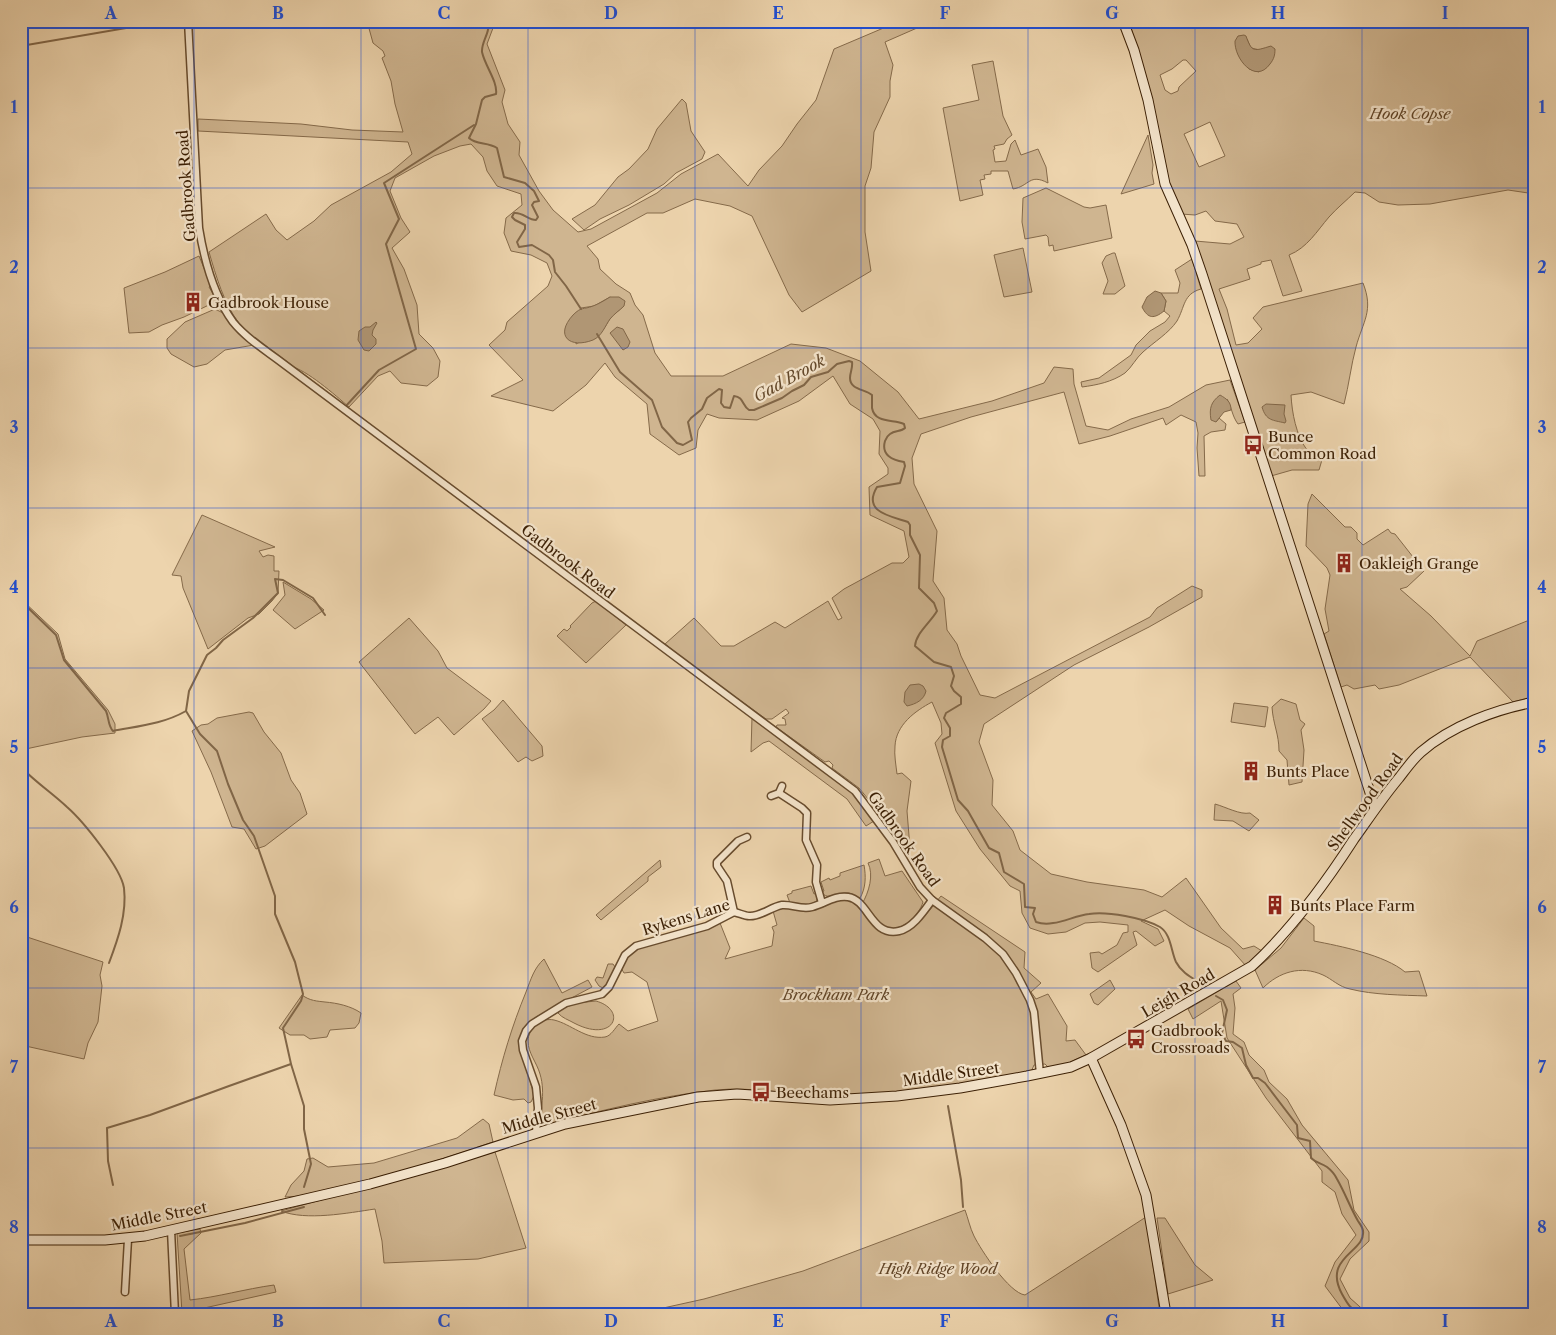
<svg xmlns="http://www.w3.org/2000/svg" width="1556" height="1335" font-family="'Libre Caslon Text',serif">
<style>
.green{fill:#cfb590;stroke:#856a4a;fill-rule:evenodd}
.water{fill:#b09674;stroke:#816647}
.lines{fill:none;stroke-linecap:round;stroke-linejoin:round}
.stream{stroke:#816647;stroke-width:2}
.street-casing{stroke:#684c2e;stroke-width:9}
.secondary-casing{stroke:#3b1f04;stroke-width:11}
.street{stroke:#f3e3ca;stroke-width:6}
.secondary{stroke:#f3e3ca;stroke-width:9}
.grid{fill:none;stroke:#1d4ed8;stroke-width:1;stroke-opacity:0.55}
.labels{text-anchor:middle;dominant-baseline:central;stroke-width:4.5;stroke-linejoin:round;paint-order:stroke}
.park-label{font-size:15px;font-style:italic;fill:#604427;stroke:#f3e3ca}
.street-label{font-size:15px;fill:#3b1f04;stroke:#f3e3ca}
.poi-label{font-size:15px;fill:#3b1f04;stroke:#f3e3ca;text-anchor:start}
.water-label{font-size:16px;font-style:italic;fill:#64492b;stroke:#f3e3ca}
.neatline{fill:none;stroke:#1d4ed8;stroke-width:2}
.grid-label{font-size:16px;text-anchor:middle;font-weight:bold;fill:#1d4ed8}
</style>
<rect width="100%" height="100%" fill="#edd4ad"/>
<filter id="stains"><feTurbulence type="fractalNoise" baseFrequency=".004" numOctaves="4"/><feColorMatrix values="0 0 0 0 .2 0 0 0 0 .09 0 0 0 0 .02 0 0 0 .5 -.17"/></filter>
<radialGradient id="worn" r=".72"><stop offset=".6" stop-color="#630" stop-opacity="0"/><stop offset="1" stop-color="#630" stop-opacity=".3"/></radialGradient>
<g class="green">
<path d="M367,21H491L493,28L487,44L505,90L502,102L508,124L520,142L519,155L539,191L553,210L578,232L591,229L657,193L681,174L718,154L748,186L759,170L782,146L797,124L816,100L834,49L900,21H933L885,42L893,65L890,81V97L874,132L871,168L865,186V232L871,271L802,312L789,295L752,216L730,206L695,199L663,213H647L587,246L598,259L600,269L616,284L630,293L635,305L643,315L655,353L671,376H723L791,344L826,348L860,361L898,392L919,419L992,401L1044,383L1054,367L1073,369L1074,384L1086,426L1108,430L1131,419L1169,407L1206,385L1230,380L1245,422L1238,424C1232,416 1232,408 1227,399L1216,422L1219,418L1226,424L1225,430L1211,432L1204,436L1205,476H1199L1197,448L1198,433L1196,422L1181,415L1166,425L1163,418L1110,436L1079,444L1064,392L971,417L921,434L912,458L914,484L937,531L933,581L944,598L947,630L957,644L961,656L980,695L995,698L1150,617L1157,608L1192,586L1202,590V597L1149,627L1074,665L984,724L979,742L993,780L992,805L1013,831L1020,850L1051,874L1087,882L1144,890L1162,897L1186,878L1221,928L1243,949L1254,946L1262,951L1246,966L1230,948L1189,926L1165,910L1141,921L1158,929L1164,941L1155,946L1136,931L1133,932L1137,945L1098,972L1092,968L1090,953L1099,952L1102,954L1117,945L1123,933L1128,932V925L1100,922L1085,923L1066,932L1048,934L1030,928L1022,913L1020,891L1010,886L980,849L956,811L935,743L942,734L941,723L932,702C915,711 896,725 895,746C894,755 896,765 897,774L902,773L911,781L907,811L910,848L904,853L873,805L859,788L832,768L833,765L829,761L825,762L776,727L777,725H786L785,719L782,718L789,713L786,709L772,719H766L695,668L665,644L694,618L721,646H734L775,622L785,628L828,601L838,620L842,618L832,598L844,589L892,563H903L909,557L904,531L870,515L869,487L888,474V468L879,454L880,431L873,419L850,404L833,376L799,401L757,420L719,418L707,414L698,430L696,448L679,455L650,434L647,404L615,377L605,363L586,385L553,411L491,396L523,380L489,345L505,330L507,322L548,286L552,276L547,263L531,255L511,251L504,233L506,218L522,205L521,194L497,186L487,171L483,157L471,144L460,146L434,156L395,178L390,191L401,218L410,232L392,248L404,269L417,305L419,334L433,348L440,361L438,377L427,386L401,383L390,371L378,376L349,407C335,395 307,370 290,366C273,352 253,340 239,323C224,304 216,276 209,252L266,214L276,230L287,240L314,221L331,205L391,172L412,154L408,142L198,131V119L301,124L352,130L403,132L395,104L391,81L382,58L385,56L383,51L373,43ZM610,297L624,306L611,317L603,330L576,344L581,308L594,306Z"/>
<path d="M1129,21H1535V194L1508,190L1430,204L1398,205L1379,202L1365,193L1355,192C1347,200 1337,208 1329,217C1317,231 1307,248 1289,255L1302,291L1283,296L1271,260L1261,262V264L1247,269L1250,279L1219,289L1227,309L1236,345L1248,343L1262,329L1253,318L1263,307L1363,283C1374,311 1363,321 1356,347C1351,365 1349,385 1344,404L1311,392L1291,395C1292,413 1296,435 1307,450L1324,453L1319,470H1292L1271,476L1208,278L1195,241L1230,244L1244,237L1237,224L1215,221L1206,211L1195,215L1181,214L1172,195L1147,83ZM1247,39L1251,48L1260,50L1259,72L1249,69L1238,54ZM1183,60H1186L1196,71L1179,87L1178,91L1171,94L1165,90L1160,75L1172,69ZM1210,122L1225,156L1199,167L1184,134Z"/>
<path d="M993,61L1003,116L1012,135L1007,139L1004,144L994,146L995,149L993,150L995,162L1006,161L1011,144L1015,140L1021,155L1038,149L1046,167L1048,183C1029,173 1030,186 1013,189L1008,171H991V174L984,175L985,179L980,180L983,195L960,201L943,108L979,100L972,65Z"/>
<polygon points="682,99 686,103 691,131 705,152 702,159 676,173 664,184 629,205 600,219 584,230 572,219 595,205 618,177 629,169 648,149 657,129"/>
<polygon points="1148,135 1153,165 1152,173 1154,184 1121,194"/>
<polygon points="1046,188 1084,207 1090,208 1106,205 1112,238 1054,251 1053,245 1049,246 1048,237 1046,235 1025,239 1022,222 1023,198"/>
<polygon points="1023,248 1032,292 1004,297 994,255"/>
<polygon points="1113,253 1115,253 1125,286 1115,294 1103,294 1108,281 1102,263 1106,256"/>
<polygon points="199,256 211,285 209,287 216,299 215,302 184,317 162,325 149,332 129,333 124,288 165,272"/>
<path d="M1192,259L1201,289C1183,294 1185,307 1177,321C1169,333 1154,342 1143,352C1136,358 1132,367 1125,373C1112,382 1097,385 1082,387L1081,382L1099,378L1131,355L1136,345L1150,331L1165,322L1170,316L1164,311L1166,301L1161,293H1178L1180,283L1175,270Z"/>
<polygon points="215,309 225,314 230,324 254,345 225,350 207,364 194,367 171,354 167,348 167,339 185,322"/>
<polygon points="1312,494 1345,527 1351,527 1357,533 1357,539 1363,545 1388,529 1391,533 1395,534 1424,571 1407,587 1400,589 1431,616 1470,656 1477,641 1527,621 1535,621 1535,696 1513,702 1470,657 1399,685 1379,689 1375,685 1354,689 1347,685 1341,687 1324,634 1329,631 1325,609 1330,575 1327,568 1306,546 1308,504"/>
<polygon points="202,515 275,547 259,551 263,557 268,555 274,556 274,571 279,571 278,593 272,601 259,614 248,618 208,649 183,588 181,576 172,575"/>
<polygon points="283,582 311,599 324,610 295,629 273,610 285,595"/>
<polygon points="21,599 58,634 65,659 108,710 115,724 115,733 82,737 21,750"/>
<polygon points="596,601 626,625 586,663 557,636 564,629 567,631 571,627 570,626 592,603"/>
<polygon points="409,618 438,651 447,668 491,701 484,709 454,735 438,717 415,734 359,662"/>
<path d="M1281,699L1296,704L1300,720L1305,724L1301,730L1304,750L1302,782L1289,785L1287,760L1279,751C1279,734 1273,724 1272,707Z"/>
<polygon points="503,700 542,746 543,756 532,761 526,757 518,762 482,719 494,710"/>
<polygon points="1234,703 1268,707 1265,727 1231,722"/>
<polygon points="249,712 253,713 264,732 281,753 291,780 300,793 307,814 265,846 256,849 244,829 232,827 211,772 192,731 201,725 208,724 217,718"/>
<polygon points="752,717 852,792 874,821 866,826 847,799 769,741 763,743 751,752"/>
<path d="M1215,804C1226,807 1240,815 1250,813L1259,820L1249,831L1233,821L1214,820Z"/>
<path d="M879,859L885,876L902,871L923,902C919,916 901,933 886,927C876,923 869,911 862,904C869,892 874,875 868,863Z"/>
<polygon points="660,860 661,867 648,877 648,881 601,920 596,915"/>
<path d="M864,865C866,876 866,888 860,898C856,897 853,894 849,893C838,891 829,902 821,892L824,891L821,882L829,878L830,880L840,876V873Z"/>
<polygon points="811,886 814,894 817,893 817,901 806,906 790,903 787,895 792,893 792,891"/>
<path d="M941,896L1025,952L1024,968L1041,983L1031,992L1036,999L1048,994L1067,1026L1066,1041L1075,1040L1086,1055L1068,1063L1049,1068L1045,1064L1034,1065L1031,1072C965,1083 898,1095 832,1096C793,1096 754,1086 715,1090C661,1096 600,1110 548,1125L542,1123C539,1115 541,1112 542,1104C543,1094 543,1084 540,1074C537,1063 528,1053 528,1041C528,1029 541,1017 554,1020C571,1024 586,1040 605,1037C611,1036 615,1028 619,1024L628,1031L658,1021L647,982L632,972L624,973L621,968L627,956L640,946L707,929L720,923L730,948L725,959L772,946L774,932L772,927L777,925L773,911C776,910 781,909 784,908C793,908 801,913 811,910C823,908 839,895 851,901C860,906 865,917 872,924C900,953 923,918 941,896Z"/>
<path d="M1304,918L1314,926V941C1340,946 1385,955 1405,972L1419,971L1427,996C1401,995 1374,995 1350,989C1339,987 1332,979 1323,975C1301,965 1279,972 1263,988L1255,970L1281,948Z"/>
<polygon points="21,935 103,962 100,975 102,986 98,1022 88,1043 84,1059 21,1045"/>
<path d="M544,959L562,993L588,980L592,987L536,1017L524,1028L520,1040L534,1096L531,1102L528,1103L524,1099L513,1100L494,1095C502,1059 512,1026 526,992C531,979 534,968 544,959Z"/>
<polygon points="608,964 613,964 615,967 606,987 603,988 599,986 595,980 597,977 603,978"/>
<polygon points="1110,980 1115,989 1098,1005 1094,1003 1090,994"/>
<polygon points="1236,981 1241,988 1233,994 1235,1008 1233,1034 1244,1042 1249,1055 1264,1070 1269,1082 1287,1099 1302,1125 1348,1180 1354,1210 1369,1232 1369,1241 1350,1259 1340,1279 1350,1298 1368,1314 1346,1314 1325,1286 1335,1262 1356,1235 1342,1214 1335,1192 1322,1182 1322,1171 1266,1098 1227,1038 1221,1001 1193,1019 1188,1009"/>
<path d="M302,995C310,1001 317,1001 325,1002C337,1003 351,1006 361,1013L359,1023L355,1028L330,1030L327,1037L310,1039L304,1035H290L279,1028Z"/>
<path d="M596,1001C628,1010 614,1044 574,1023C569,1020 562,1018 558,1013L559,1010L577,1003Z"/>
<path d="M483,1119L489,1124L493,1142C459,1154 425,1164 390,1175C356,1185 321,1196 285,1197L291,1185L304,1171L307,1159L313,1158L328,1167L374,1163L457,1138Z"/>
<path d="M495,1152L526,1248L478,1259L384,1263L382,1241L375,1209C348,1213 306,1221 281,1211Z"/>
<path d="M965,1210C968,1218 970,1228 974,1236C981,1250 1009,1293 1025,1295L1146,1217L1160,1314H636L704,1299L803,1271Z"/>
<polygon points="1157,1218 1165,1218 1195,1265 1213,1280 1168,1294"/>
<path d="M200,1229L201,1233L184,1249L190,1300C218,1297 245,1289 274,1285L276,1292L182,1313L177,1233Z"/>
</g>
<g class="water">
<path d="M1244,35L1246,36C1252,53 1254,51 1271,46L1275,49C1275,55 1274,59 1270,64C1255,85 1234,58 1235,41L1238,36Z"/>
<path d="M1155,291L1161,293L1166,301L1164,311C1154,319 1148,319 1142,307L1147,297Z"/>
<path d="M610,297H619L625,301L624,306C620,310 614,314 610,319C605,326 602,336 593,340C570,349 554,336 573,315C582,306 583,310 593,306C599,304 605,300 610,297Z"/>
<polygon points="376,322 377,323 373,330 372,335 376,339 376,344 369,351 364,350 358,340 359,331 365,327 370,327"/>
<polygon points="617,327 623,329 630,342 628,347 623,350 610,333"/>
<path d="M1220,395C1227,399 1231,402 1231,410L1224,412L1216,422L1211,420C1209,408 1211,402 1220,395Z"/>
<path d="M1266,404L1285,405L1284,414L1286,421L1285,423C1273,420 1266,421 1262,407Z"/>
<path d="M919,684L923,686L926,691C924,700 916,704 907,706L904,702L905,692L910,685Z"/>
</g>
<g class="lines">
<g class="stream">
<path d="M487,21C492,31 481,41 482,52C485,66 498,82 496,94L485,97L482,100L476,124L469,138C476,145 488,142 497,148L504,177L525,183L534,191L539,201L534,202L532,205L538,217L536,220C528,220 523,212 514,213L512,217L515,220L525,225V229L517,242L519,247L532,245L549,255L553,260L555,272L566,286L581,309"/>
<polyline points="21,46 167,21"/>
<path d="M597,334L620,372L652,400L662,427L677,443L683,445L692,440L688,422L691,418L702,409L707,398L719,389L722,390L721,403L724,407L730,408L734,396C744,397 742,406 749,410H754L782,398L792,391L804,385L811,377L828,372L837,364L849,361L852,362C853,368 850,372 850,378C850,390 865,389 872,395C872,400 872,404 872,408C875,424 894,419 904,424L905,428C901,432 895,430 890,434C887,436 886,438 885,441C881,455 892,460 904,462L905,466L900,483L877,487C862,512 890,516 908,522L910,525V535L920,555L919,588L934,603L937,611C930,623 916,633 915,646L934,662L951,667L954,676L951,686L954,691L961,697V704L946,713L944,718L950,728V736L943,740L942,747L958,800L968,811L989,848L999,853L1004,872L1024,884L1025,907L1035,908L1033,914L1036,922C1053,928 1072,916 1089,914C1107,911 1144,918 1160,927C1171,934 1171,951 1176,962C1182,974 1195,979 1205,986"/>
<polyline points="255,338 329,394"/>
<polyline points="345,407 379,370 416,349 386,244 399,219 384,183 474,125"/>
<path d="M21,601L56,635L64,660L106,711C109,718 108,726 113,731C139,726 163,724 186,711"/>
<path d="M24,770C37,783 53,794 67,807C83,821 121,868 124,888C127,914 118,939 109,963"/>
<path d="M1216,996L1223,1000L1227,1010L1222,1033L1226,1041L1233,1042L1242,1048L1246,1065L1253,1078H1258L1265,1083L1297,1125L1298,1138L1310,1141L1311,1158C1316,1163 1321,1163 1327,1167C1331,1170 1335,1175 1337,1179C1345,1193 1350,1207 1358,1221C1360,1224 1363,1228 1363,1231C1366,1252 1322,1257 1342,1294C1347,1303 1351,1310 1360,1314"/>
<polyline points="948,1106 961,1180 963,1207"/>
<polyline points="113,1185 108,1161 107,1128 150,1115 229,1086 291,1064"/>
<polyline points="304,1187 311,1164 304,1129 304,1106 291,1064 283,1028 301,1001 303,994 295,962 275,914 275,896 254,836 243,820 228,784 217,751 200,734 186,711 189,691 207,655 216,648 223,640 253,618 278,593 275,579 283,580 313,598 325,615"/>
<polyline points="180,1236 245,1223 304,1207"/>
</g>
<defs>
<g id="street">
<path d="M188,21L199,228C204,259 214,296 233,322C245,337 262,348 277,359L855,791L893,842L920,887L932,900L985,938L1003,954L1016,973L1030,1000L1034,1012L1040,1074"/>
<polyline points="779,793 802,808 807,813 806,840 817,865 816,882 822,903"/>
<polyline points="771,796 779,793 782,786"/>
<polyline points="734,912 727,881 717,866 717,862 738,841 747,837"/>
<path d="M536,1132L538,1108L536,1087L523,1050L522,1041L526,1031L532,1024L566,1003L602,994L609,987L625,955L636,946L707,926L734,912C739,913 745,916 749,916C760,917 771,907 782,905C792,904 801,910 812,907C824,904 835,895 848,897C869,900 871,937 899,931C913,928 924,911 932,900"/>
<polyline points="171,1230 175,1314"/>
<polyline points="125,1292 128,1239"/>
</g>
<g id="secondary">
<polyline points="1123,21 1134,50 1148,100 1165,184 1192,245 1202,274 1375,808"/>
<polyline points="1091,1058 1121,1125 1146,1195 1166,1314"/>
<path d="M21,1240H105L145,1236L370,1184L445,1163L565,1124L698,1097L737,1094L830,1100L897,1096L960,1088L1027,1076L1071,1067L1091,1058L1252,966C1292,929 1325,884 1354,839C1369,818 1383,797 1399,778C1406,769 1413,759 1421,752C1451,726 1496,709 1535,702"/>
</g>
</defs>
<use href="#street" class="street-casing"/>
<use href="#secondary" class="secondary-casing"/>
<use href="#street" class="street"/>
<use href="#secondary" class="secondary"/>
</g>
<path class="grid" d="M194,21V1314M361,21V1314M528,21V1314M695,21V1314M861,21V1314M1028,21V1314M1195,21V1314M1362,21V1314M21,188H1535M21,348H1535M21,508H1535M21,668H1535M21,828H1535M21,988H1535M21,1148H1535"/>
<defs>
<symbol id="building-bare" viewBox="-9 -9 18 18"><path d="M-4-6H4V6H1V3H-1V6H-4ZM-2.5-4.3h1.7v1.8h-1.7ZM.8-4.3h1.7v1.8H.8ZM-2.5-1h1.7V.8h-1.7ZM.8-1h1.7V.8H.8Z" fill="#8f2418" stroke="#f3e3ca" stroke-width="2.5" paint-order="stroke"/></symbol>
<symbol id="bus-bare" viewBox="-9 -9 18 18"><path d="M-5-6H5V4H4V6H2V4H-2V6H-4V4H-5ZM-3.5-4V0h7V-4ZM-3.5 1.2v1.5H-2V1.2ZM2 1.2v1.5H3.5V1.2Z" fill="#8f2418" stroke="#f3e3ca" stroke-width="2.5" paint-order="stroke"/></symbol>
</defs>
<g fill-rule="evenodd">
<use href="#building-bare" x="179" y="288" width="28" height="28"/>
<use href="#bus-bare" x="1239" y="431" width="28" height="28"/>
<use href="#building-bare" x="1330" y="549" width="28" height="28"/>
<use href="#building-bare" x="1237" y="757" width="28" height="28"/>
<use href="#building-bare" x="1261" y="891" width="28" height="28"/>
<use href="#bus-bare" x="1122" y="1025" width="28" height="28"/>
<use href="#bus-bare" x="747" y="1078" width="28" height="28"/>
</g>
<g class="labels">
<g class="park-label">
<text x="1410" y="113">Hook Copse</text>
<text x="836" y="994">Brockham Park</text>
<text x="938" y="1268">High Ridge Wood</text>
</g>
<g class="street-label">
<text transform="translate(186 186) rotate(-94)">Gadbrook Road</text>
<text transform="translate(568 561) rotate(37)">Gadbrook Road</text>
<text transform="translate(1365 802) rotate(-54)">Shellwood Road</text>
<text transform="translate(904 839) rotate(55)">Gadbrook Road</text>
<text transform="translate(686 917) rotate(-17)">Rykens Lane</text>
<text transform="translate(1178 993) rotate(-30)">Leigh Road</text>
<text transform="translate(951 1074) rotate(-8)">Middle Street</text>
<text transform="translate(549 1116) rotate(-15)">Middle Street</text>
<text transform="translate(159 1216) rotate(-11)">Middle Street</text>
</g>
<g class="poi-label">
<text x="208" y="302">Gadbrook House</text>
<text x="1268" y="436">Bunce<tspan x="1268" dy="17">Common Road</tspan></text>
<text x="1359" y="563">Oakleigh Grange</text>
<text x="1266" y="771">Bunts Place</text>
<text x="1290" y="905">Bunts Place Farm</text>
<text x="1151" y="1030">Gadbrook<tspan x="1151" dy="17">Crossroads</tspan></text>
<text x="776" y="1092">Beechams</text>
</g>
<g class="water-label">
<text transform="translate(789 378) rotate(-29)">Gad Brook</text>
</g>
</g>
<rect width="1556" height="1335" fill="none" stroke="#edd4ad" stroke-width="55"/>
<rect x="28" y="28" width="1500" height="1280" class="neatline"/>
<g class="grid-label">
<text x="111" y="19">A</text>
<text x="278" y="19">B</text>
<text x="444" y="19">C</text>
<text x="611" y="19">D</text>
<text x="778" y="19">E</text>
<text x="945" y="19">F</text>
<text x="1112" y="19">G</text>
<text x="1278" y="19">H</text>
<text x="1445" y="19">I</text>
<text x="14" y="113">1</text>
<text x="1542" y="113">1</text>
<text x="14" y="273">2</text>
<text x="1542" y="273">2</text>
<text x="14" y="433">3</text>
<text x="1542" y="433">3</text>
<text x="14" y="593">4</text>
<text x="1542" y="593">4</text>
<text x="14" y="753">5</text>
<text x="1542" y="753">5</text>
<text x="14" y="913">6</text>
<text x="1542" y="913">6</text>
<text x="14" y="1073">7</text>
<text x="1542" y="1073">7</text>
<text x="14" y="1233">8</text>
<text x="1542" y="1233">8</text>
<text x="111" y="1327">A</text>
<text x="278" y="1327">B</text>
<text x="444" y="1327">C</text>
<text x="611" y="1327">D</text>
<text x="778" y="1327">E</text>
<text x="945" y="1327">F</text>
<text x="1112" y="1327">G</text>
<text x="1278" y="1327">H</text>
<text x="1445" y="1327">I</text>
</g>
<rect width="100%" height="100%" filter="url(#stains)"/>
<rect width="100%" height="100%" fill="url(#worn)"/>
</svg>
